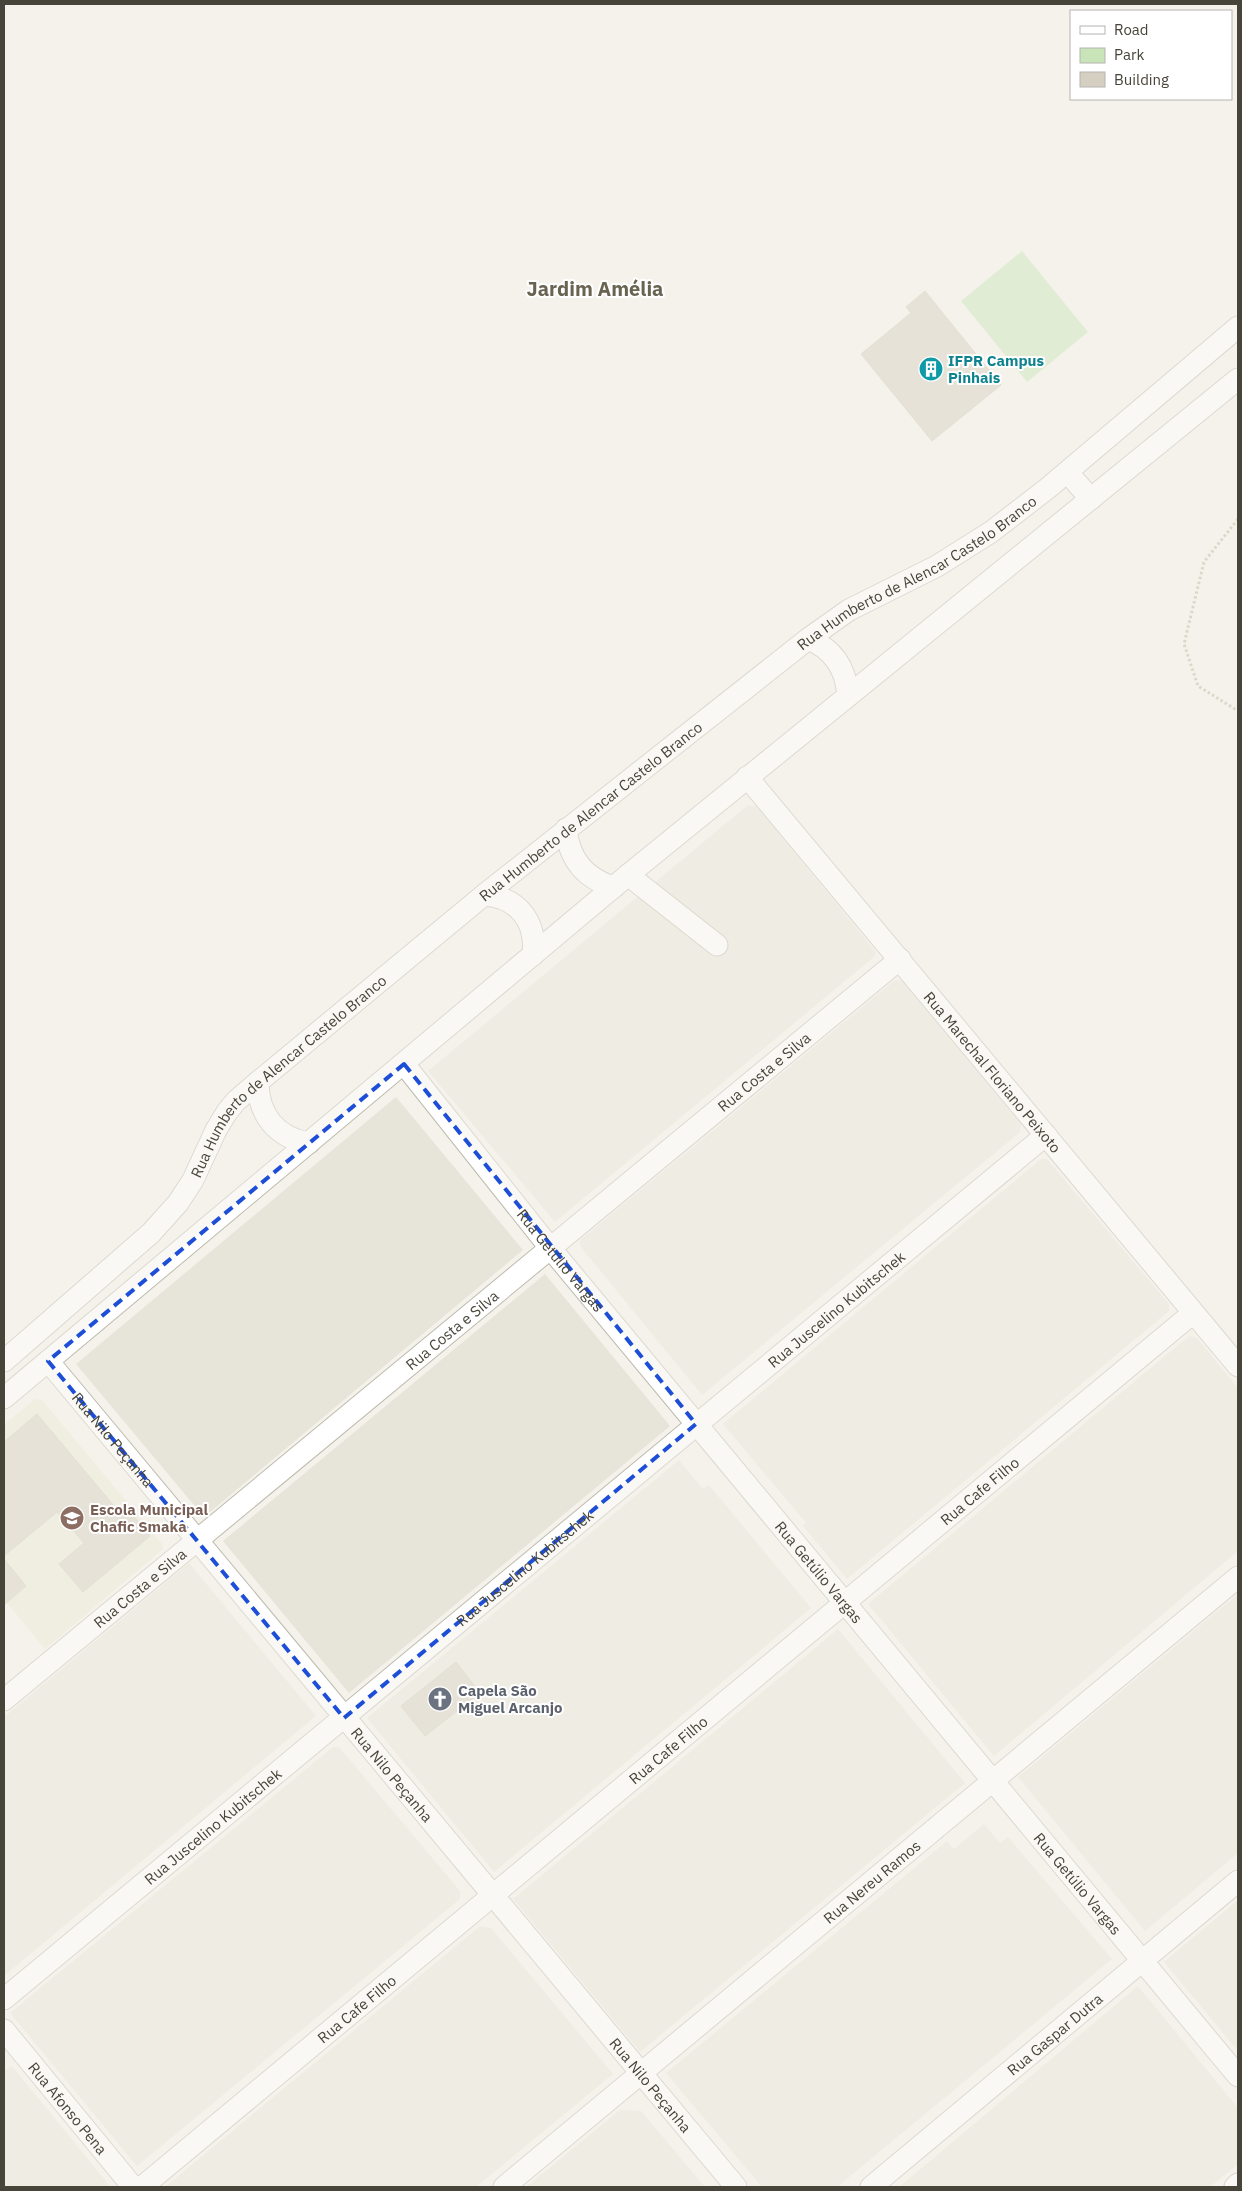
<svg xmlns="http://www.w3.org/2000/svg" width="1242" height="2191" font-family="'IBM Plex Sans',sans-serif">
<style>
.residential{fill:#e7e5d9}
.education{fill:#ebe8d6}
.green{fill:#c9e4b8}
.building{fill:#d4cfc1;stroke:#cec8b5}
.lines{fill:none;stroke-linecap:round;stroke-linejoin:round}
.minor-casing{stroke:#bebbae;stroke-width:23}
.path{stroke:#bfb8a1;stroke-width:3;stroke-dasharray:2.5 2.5;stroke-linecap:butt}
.minor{stroke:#fff;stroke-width:21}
.marked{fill:none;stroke:#1d4ed8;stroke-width:4;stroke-dasharray:10 6;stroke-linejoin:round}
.labels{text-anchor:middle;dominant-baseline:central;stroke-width:4;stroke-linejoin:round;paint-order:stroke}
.culture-label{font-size:15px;font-weight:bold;fill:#0d838f;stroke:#fff;text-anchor:start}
.street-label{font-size:15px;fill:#474439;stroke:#fff}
.education-label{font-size:15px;font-weight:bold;fill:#785e54;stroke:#fff;text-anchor:start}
.worship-label{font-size:15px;font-weight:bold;fill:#5b616d;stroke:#fff;text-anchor:start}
.district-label{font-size:20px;font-weight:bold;fill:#696351;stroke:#fff}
</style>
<rect width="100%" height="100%" fill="#f4f2eb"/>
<g class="residential">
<polygon points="748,805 757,807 876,952 875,956 555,1222 428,1071"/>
<polygon points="895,980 902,981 1021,1124 1020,1132 702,1395 580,1246 580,1240"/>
<polygon points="396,1097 523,1250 204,1517 76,1364"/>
<polygon points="1041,1159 1047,1159 1169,1304 1169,1311 847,1579 803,1526 806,1523 723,1424"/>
<polygon points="545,1274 670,1426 349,1693 223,1541"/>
<polygon points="1189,1336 1197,1338 1238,1388 1238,1551 994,1756 868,1604"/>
<polygon points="679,1460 703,1489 709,1485 811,1608 494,1872 367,1718"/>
<polygon points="189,1563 316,1716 4,1976 4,1717"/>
<polygon points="1238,1594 1238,1853 1145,1931 1018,1777"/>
<polygon points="838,1629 965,1783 640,2052 513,1899"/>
<polygon points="333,1747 339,1747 460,1891 460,1899 137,2166 10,2013"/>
<polygon points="984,1824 1000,1843 1008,1837 1112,1959 837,2187 762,2187 666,2073 947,1841 954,1849"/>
<polygon points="1238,1900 1238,2051 1164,1962"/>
<polygon points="480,1926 491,1928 613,2074 476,2187 165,2187"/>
<polygon points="1138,1986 1238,2108 1238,2164 1210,2187 899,2187"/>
<polygon points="12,2066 109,2185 109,2187 4,2187 4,2067 7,2070"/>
<polygon points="620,2110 641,2111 705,2187 526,2187"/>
</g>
<polygon class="education" points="35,1399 42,1400 162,1544 163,1549 45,1649 4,1599 4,1425"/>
<polygon class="green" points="1022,251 1088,332 1027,382 961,301"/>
<g class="building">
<polygon points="925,291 1001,385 932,441 861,354 911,313 906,307"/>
<polygon points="37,1414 120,1513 127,1507 150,1536 83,1592 59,1564 84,1543 57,1512 4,1556 4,1442"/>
<polygon points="4,1559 26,1586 4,1605"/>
<polygon points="456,1662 480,1693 425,1736 401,1706"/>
</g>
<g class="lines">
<defs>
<g id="minor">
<polyline points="1067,472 1091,499"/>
<path d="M808,639C834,649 846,669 848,696"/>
<path id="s1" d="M747,777L1238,1366"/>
<path d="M566,829C569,859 585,879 614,887"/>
<polyline points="628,875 717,945"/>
<path d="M484,895C518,897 537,922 533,955"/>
<path id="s2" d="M404,1064L551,1249L1238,2076"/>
<path d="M258,1082C258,1115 277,1138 309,1143"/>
<path id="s3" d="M4,1361L151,1233L178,1203L193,1180L216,1130L227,1112L236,1101L258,1082L484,895L808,639L849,610L937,566L991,532L1048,488L1238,327"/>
<path id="s4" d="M48,1361L736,2187"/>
<polyline points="4,1398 628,875 1238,379"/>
<path id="s5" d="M4,1700L900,959"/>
<path id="s6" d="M4,1999L1046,1135"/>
<path id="s7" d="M4,2030L133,2187"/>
<path id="s8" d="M142,2187L1193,1313"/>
<path id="s9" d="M504,2187L1238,1577"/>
<path id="s10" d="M871,2187L1238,1881"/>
<polyline points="1235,2187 1238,2184"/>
</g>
</defs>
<use href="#minor" class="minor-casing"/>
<polyline class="path" points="1238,519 1204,562 1184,644 1198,686 1238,711"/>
<use href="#minor" class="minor"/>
</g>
<path d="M0 0H1242V2191H0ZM404,1064L696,1424L344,1718L48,1361Z" fill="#f4f2eb" fill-opacity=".55" fill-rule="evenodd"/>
<path class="marked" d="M404,1064L696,1424L344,1718L48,1361Z"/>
<defs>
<symbol id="building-disc" viewBox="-11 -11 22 22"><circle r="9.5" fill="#0f9aa8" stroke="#fff"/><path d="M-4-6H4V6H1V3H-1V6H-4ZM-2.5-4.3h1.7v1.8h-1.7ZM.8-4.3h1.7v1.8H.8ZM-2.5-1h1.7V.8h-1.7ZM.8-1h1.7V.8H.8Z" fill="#fff"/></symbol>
<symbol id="school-disc" viewBox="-11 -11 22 22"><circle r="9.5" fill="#8d6e63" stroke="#fff"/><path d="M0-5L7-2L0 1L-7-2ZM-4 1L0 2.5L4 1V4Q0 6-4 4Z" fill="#fff"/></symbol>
<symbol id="church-disc" viewBox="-11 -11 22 22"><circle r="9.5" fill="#6b7280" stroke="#fff"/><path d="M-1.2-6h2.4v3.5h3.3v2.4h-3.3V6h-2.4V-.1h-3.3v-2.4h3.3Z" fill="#fff"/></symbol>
</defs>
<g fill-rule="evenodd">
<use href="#building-disc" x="917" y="355" width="28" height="28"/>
<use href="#school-disc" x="58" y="1504" width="28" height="28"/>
<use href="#church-disc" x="426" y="1685" width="28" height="28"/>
</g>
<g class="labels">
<g class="culture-label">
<text x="948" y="360">IFPR Campus<tspan x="948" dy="17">Pinhais</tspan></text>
</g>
<g class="street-label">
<text stroke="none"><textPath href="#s3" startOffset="1216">Rua Humberto de Alencar Castelo Branco</textPath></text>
<text stroke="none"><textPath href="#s3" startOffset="811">Rua Humberto de Alencar Castelo Branco</textPath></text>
<text stroke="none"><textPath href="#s5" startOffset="986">Rua Costa e Silva</textPath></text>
<text stroke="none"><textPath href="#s1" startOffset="384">Rua Marechal Floriano Peixoto</textPath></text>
<text stroke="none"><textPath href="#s3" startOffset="406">Rua Humberto de Alencar Castelo Branco</textPath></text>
<text stroke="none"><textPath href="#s2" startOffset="251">Rua Getúlio Vargas</textPath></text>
<text stroke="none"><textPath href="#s6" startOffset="1081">Rua Juscelino Kubitschek</textPath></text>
<text stroke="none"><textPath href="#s5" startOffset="581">Rua Costa e Silva</textPath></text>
<text stroke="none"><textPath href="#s4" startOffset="102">Rua Nilo Peçanha</textPath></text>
<text stroke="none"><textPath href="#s8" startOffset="1089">Rua Cafe Filho</textPath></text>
<text stroke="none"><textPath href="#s6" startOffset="676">Rua Juscelino Kubitschek</textPath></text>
<text stroke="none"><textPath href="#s2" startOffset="656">Rua Getúlio Vargas</textPath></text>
<text stroke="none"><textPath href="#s5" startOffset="176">Rua Costa e Silva</textPath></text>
<text stroke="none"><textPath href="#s8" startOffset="684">Rua Cafe Filho</textPath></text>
<text stroke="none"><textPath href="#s4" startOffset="538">Rua Nilo Peçanha</textPath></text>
<text stroke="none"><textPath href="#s6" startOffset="271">Rua Juscelino Kubitschek</textPath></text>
<text stroke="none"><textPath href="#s9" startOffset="478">Rua Nereu Ramos</textPath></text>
<text stroke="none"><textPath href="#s2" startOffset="1061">Rua Getúlio Vargas</textPath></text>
<text stroke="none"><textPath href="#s8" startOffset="279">Rua Cafe Filho</textPath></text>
<text stroke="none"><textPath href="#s10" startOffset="239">Rua Gaspar Dutra</textPath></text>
<text stroke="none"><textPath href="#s4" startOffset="942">Rua Nilo Peçanha</textPath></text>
<text stroke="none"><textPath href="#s7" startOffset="101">Rua Afonso Pena</textPath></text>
</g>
<g class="education-label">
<text x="90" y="1509">Escola Municipal<tspan x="90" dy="17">Chafic Smaka</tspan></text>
</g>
<g class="worship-label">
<text x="458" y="1690">Capela São<tspan x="458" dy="17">Miguel Arcanjo</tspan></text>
</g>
<g class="district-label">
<text x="595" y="288">Jardim Amélia</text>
</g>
</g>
<rect width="1242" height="2191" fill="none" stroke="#474439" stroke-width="10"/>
<rect x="1070" y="10" width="162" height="90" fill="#ffffff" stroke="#b5b4b0"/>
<rect x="1080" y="26" width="25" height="8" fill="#ffffff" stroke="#b5b4b0"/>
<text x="1114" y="35" font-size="15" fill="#474439">Road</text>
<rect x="1080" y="48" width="25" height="15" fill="#c9e4b8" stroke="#b5b4b0"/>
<text x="1114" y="60" font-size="15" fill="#474439">Park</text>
<rect x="1080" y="72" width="25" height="15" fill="#d4cfc1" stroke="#b5b4b0"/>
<text x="1114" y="85" font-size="15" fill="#474439">Building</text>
</svg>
